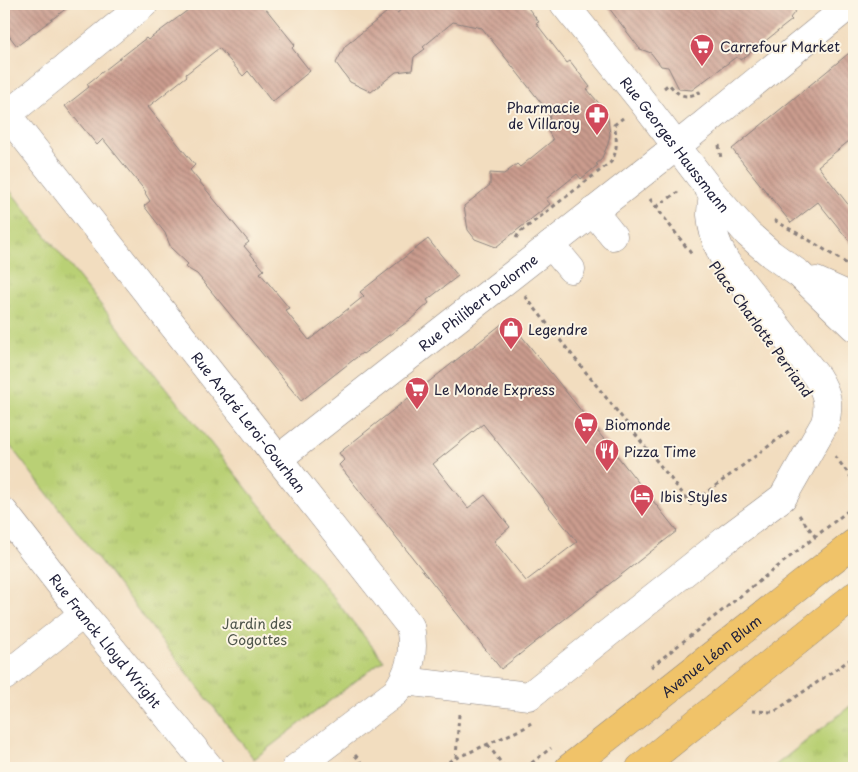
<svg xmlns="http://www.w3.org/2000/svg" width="858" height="772" font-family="'Playpen Sans',sans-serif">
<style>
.grass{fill:url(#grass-tufts);stroke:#6e7958}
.building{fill:url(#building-back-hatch);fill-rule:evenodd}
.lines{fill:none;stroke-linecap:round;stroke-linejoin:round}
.minor-casing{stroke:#8a807d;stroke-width:29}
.major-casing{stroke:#8a807d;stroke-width:29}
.path{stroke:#8a807d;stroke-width:3;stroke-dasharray:4 4;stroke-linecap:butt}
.minor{stroke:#fff;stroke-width:28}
.major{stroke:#f0c369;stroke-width:28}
.labels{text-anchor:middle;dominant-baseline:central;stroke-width:4;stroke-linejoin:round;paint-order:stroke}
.poi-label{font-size:14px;fill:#22223b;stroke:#fcf5e5;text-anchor:start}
.street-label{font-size:14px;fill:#22223b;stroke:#fcf5e5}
.park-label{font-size:14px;fill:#4f564c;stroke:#fcf5e5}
</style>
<defs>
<pattern id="grass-tufts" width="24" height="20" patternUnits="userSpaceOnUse" patternTransform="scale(1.25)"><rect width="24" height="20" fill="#b9d074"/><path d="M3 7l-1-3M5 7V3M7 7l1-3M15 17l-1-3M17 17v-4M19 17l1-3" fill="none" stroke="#9fb265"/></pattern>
<pattern id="building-back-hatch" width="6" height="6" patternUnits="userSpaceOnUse" patternTransform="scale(1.25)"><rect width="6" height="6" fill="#cb9c8e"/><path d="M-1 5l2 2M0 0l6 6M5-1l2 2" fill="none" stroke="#a47f75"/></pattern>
</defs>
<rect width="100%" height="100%" fill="#fcf5e5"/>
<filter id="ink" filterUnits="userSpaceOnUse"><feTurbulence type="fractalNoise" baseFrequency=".02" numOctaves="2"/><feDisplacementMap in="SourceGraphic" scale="10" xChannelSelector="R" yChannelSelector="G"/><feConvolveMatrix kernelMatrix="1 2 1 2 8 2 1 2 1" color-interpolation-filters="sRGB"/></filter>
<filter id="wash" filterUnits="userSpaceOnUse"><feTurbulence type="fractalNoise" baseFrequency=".0096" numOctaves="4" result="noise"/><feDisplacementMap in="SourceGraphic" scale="20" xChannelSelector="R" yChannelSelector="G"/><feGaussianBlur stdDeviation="1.12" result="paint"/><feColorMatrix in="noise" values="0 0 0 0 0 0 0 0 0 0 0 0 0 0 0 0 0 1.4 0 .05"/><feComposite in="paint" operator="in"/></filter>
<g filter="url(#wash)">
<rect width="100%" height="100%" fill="#f2ddbf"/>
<g class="grass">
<polygon points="4,183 383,660 254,759 4,438"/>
<polygon points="854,703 854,768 772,768"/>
</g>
<g id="blocks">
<g class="building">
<polygon points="4,4 72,4 17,46 4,29"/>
<polygon points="196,4 262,4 295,45 292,48 310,71 272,102 248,71 243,76 219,48 186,74 187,76 148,107 195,165 190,170 249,242 244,246 264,270 260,273 289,308 285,310 309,340 364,296 360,292 428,239 458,276 427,300 429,303 410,320 363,354 362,353 301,401 197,274 185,267 188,264 171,248 165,233 144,206 150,201 145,193 146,192 103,139 97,145 65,106 89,87 87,84 146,38 148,40"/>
<polygon points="409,4 525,4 539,22 536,23 567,63 570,61 590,87 587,89 607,113 610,134 608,144 601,160 596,164 598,165 581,179 577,174 546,199 550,204 496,247 475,239 468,230 464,206 490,185 490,173 504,174 517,164 520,167 553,140 548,131 550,114 482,28 453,22 423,47 425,49 414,57 412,70 396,72 371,92 350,82 336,63 345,46 392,8 397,13"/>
<polygon points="606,4 801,4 790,18 792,20 741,60 736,57 692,90 679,89 668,67 661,66 651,53 640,49"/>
<polygon points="854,49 854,137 818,166 854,212 854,247 818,202 791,223 732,149"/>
<path d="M508,319L677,531L501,669L339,465L344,460L339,453ZM483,424L577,542L526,581L494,541L510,527L485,495L468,508L433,464Z"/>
</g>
</g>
</g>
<g filter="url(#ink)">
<use href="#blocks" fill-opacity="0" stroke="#8a807d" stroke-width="1"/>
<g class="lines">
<defs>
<g id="minor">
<path id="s1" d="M564,4L642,101L713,194L748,234L771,254L799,274L854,327"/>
<path id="s2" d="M4,111L410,626C415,652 411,670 396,692L296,768"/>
<polyline points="7,115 144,4"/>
<polyline points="593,211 613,236"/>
<polyline points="551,245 571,269"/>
<polyline points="816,281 854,298"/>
<path id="s3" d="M278,459L677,146L851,4"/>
<path id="s4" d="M4,512L83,614L210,768"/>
<polyline points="4,677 83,614"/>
<path d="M404,681L529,696L728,538L783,497L825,423C830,404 827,393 817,377L726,262C718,248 712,231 711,215C711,208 712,201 713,194"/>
</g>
<g id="major">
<path id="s5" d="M569,768L854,543"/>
<polyline points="640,768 854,596"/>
</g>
</defs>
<use href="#minor" class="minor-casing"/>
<use href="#major" class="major-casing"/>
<g class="path">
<path d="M664,88L669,84C678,95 685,100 699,92L700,94"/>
<polyline points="719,145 721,159"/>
<polyline points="650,199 693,256"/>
<polyline points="656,207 678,192"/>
<polyline points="774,220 809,240 852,267"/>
<path d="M516,238L519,233L611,162C618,152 617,136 614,125L623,118"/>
<polyline points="525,296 691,504 789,431"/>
<polyline points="835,456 854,481"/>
<polyline points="799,515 815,536"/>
<polyline points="651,667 854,506"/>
<polyline points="752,711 774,712 854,657"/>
<polyline points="488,745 505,768"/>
<polyline points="355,755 366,768"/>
<polyline points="456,758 459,714"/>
<polyline points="434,768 524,728 531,723"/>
<polyline points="525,768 551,748"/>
</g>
<use href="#minor" class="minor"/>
<use href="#major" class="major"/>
</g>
</g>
<defs>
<symbol id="supermarket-pin" viewBox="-11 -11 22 30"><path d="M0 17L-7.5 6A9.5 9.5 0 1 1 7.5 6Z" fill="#d1495b" stroke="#fcf5e5"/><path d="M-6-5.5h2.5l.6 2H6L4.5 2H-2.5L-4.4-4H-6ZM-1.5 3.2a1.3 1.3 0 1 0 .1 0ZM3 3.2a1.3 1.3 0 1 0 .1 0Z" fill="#fff"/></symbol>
<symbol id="pharmacy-pin" viewBox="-11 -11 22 30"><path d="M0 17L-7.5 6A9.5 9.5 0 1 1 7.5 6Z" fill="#d1495b" stroke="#fcf5e5"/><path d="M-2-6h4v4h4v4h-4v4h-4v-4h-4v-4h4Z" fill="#fff"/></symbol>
<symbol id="shop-pin" viewBox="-11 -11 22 30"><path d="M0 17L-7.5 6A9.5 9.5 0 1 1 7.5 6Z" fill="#d1495b" stroke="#fcf5e5"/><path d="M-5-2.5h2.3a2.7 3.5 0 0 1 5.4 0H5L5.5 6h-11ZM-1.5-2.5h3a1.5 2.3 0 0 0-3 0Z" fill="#fff"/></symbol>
<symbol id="restaurant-pin" viewBox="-11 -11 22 30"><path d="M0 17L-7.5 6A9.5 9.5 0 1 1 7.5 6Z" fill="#d1495b" stroke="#fcf5e5"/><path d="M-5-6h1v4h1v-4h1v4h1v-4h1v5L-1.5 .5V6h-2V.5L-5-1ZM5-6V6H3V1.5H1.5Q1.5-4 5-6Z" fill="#fff"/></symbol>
<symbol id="hotel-pin" viewBox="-11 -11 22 30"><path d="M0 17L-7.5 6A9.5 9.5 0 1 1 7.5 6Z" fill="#d1495b" stroke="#fcf5e5"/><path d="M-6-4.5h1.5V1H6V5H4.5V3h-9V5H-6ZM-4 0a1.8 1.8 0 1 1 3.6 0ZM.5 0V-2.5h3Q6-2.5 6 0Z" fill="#fff"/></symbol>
</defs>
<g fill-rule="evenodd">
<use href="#supermarket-pin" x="688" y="32" width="28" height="38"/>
<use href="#pharmacy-pin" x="583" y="101" width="28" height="38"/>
<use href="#shop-pin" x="497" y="315" width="28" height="38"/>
<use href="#supermarket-pin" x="403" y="375" width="28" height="38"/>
<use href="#supermarket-pin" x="572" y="410" width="28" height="38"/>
<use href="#restaurant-pin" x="593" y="437" width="28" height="38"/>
<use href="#hotel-pin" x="628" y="482" width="28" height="38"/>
</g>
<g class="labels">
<g class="poi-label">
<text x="720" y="46">Carrefour Market</text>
<text x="580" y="107" text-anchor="end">Pharmacie<tspan x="580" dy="16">de Villaroy</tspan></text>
<text x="528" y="329">Legendre</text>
<text x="434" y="389">Le Monde Express</text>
<text x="604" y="424">Biomonde</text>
<text x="624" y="451">Pizza Time</text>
<text x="660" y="496">Ibis Styles</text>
</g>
<g class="street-label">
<text stroke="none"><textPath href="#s1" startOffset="179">Rue Georges Haussmann</textPath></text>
<text stroke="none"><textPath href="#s3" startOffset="254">Rue Philibert Delorme</textPath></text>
<text transform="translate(761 329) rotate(54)">Place Charlotte Perriand</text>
<text stroke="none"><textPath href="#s2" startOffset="396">Rue André Leroi-Gourhan</textPath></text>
<text stroke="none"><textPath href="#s4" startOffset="164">Rue Franck Lloyd Wright</textPath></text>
<text stroke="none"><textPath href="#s5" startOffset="181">Avenue Léon Blum</textPath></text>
</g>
<g class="park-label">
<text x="257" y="623">Jardin des<tspan x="257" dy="16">Gogottes</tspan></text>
</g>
</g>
<rect width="858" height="772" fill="none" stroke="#fcf5e5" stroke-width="20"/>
</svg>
